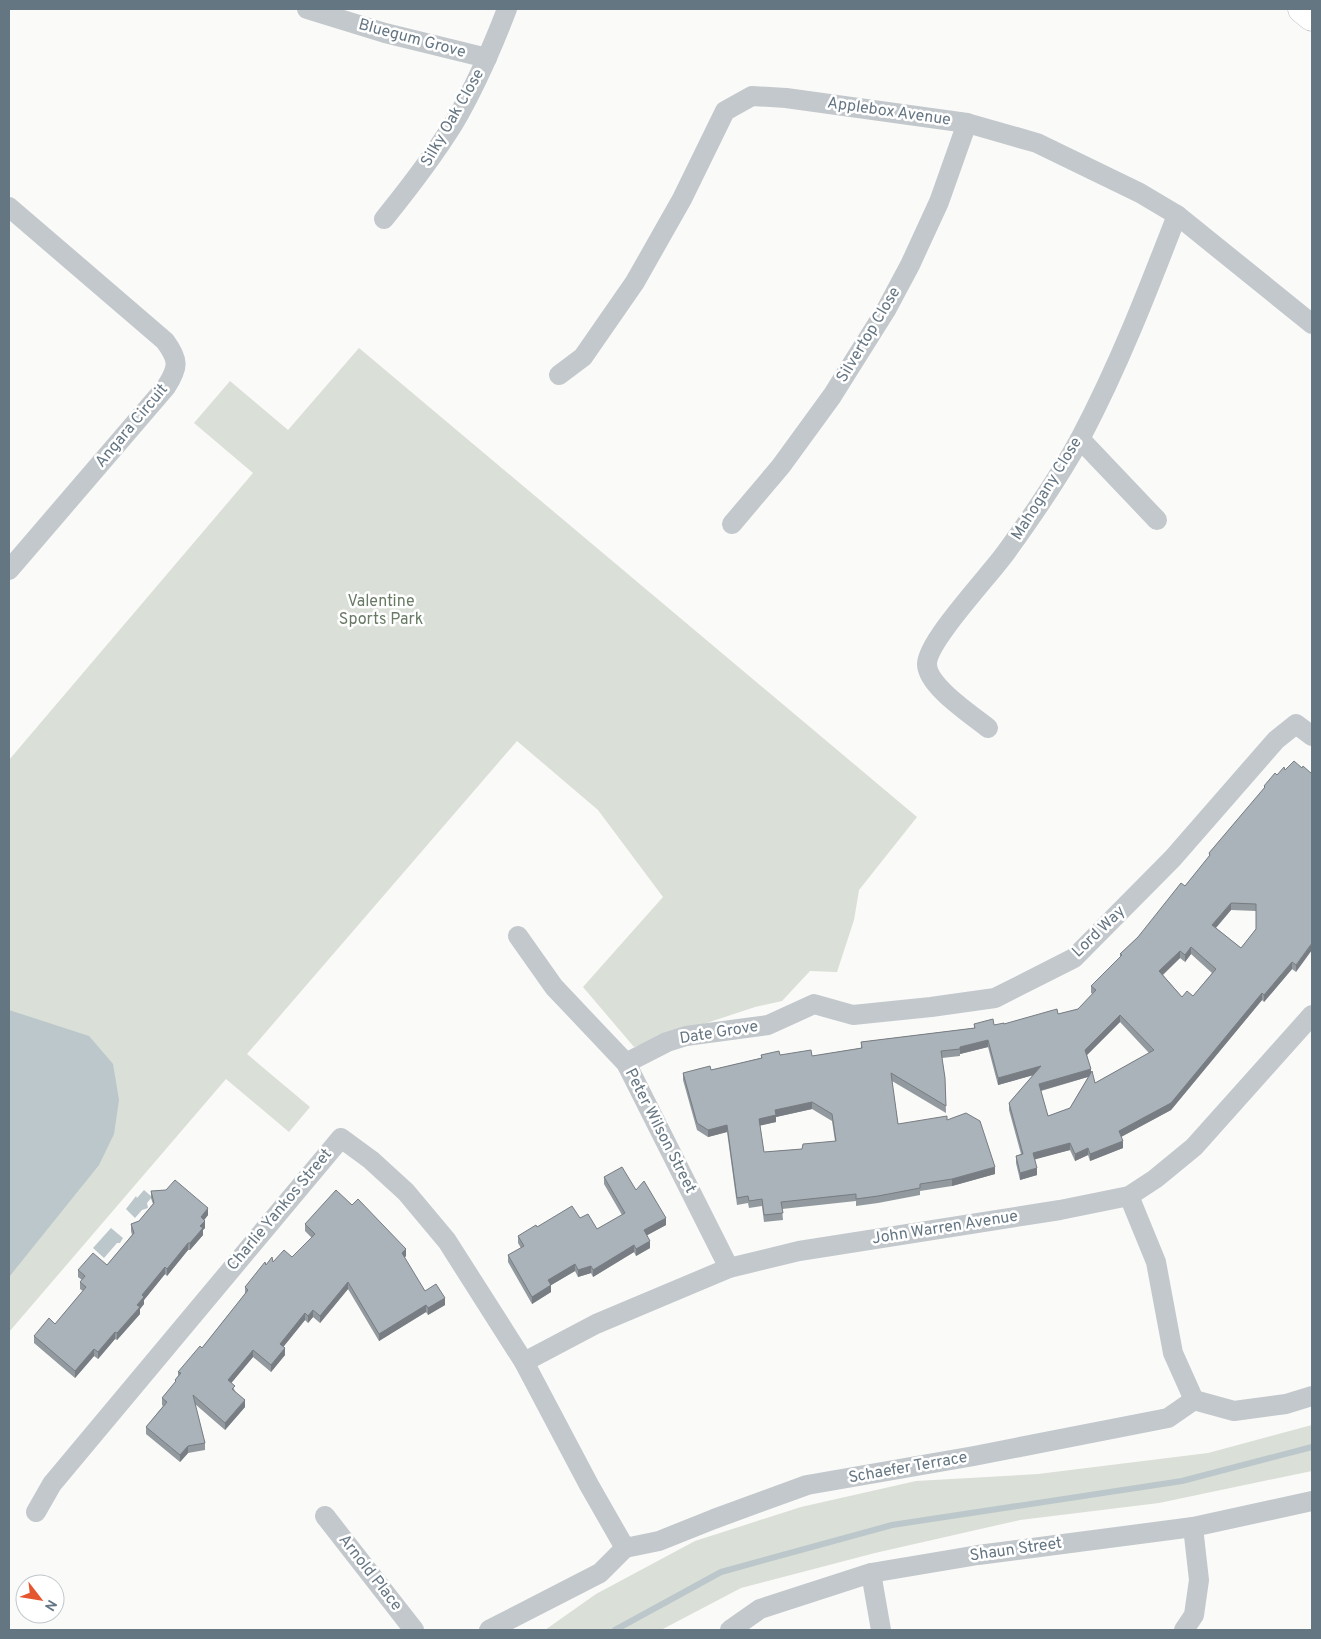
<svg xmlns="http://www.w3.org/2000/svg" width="1321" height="1639" font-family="Overpass,sans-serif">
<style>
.green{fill:#dadfd7}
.water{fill:#bbc7cb}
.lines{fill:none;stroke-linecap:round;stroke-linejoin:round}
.stream{stroke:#bbc7cb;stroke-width:6}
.secondary-casing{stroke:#b3babf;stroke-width:29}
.street{stroke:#c3c8cc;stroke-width:20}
.secondary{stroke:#fff;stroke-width:28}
.wall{fill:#929a9f;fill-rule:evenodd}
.shaded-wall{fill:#777d82}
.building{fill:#aab3b9;stroke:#777d82;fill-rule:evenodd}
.labels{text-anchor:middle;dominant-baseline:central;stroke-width:5;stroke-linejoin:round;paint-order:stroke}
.street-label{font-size:16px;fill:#657683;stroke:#fff}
.park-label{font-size:16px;fill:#687a64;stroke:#fff}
</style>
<rect width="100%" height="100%" fill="#fafaf8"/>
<g class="green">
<polygon points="359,348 917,817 859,890 854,920 837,972 810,971 782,1001 755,1007 634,1047 583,987 663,897 598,810 517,741 247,1054 310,1107 289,1132 226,1079 9,1332 9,760 253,473 194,423 230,381 288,430"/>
<polygon points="1312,1425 1312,1471 1159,1503 1020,1520 875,1553 741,1588 661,1630 545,1630 596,1594 695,1541 801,1507 916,1481 1038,1474 1208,1453"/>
</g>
<g class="water">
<polygon points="9,1010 89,1036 113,1064 119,1100 114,1134 99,1165 9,1277"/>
<polygon points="144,1190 152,1197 147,1203 148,1208 142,1210 135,1218 126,1209 136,1196 137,1198"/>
<polygon points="111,1228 123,1238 120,1243 117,1243 104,1258 93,1248"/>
</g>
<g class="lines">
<polyline class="stream" points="615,1630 721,1572 892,1525 1182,1481 1312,1447"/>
<defs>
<polyline id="secondary" points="1302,9 1312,17"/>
</defs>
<use href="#secondary" class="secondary-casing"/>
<g class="street">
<polyline points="307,9 385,33 487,58"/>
<path d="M9,207L165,341C179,360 179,367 166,387L9,570"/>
<path d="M384,219C409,188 433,157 454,123C475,87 492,48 507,9"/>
<polyline points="559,375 583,357 635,282 682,199 725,111 752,96 786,98 967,123 1037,143 1140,193 1177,215 1312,324"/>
<polyline points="1080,439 1157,520"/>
<polyline points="732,524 781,466 832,396 886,310 910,265 939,202 967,123"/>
<path d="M988,728C972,715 927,686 927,664C927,641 991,574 1007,551C1033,515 1060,476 1081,437C1119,365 1148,290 1177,215"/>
<polyline points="518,936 554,987 626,1063 729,1268"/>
<polyline points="626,1063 667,1042 686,1036 768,1025 814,1004 853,1015 931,1007 995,998 1074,958 1173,858 1276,740 1296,724 1312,736"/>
<polyline points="1129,1196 1156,1262 1173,1353 1194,1400"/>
<polyline points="524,1362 596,1324 729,1268 799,1251 1060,1210 1129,1196 1155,1179 1194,1147 1312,1015"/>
<polyline points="1194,1400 1234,1411 1286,1404 1312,1396"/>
<polyline points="36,1512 52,1484 341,1138 371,1160 406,1192 447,1241 524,1362 589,1485 625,1548"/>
<polyline points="325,1516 414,1630"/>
<polyline points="625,1548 659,1541 714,1519 807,1485 974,1456 1168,1418 1194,1400"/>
<polyline points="871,1573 881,1630"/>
<polyline points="489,1630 600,1573 625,1548"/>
<polyline points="730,1630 760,1609 871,1573 978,1555 1193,1527 1312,1501"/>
<polyline points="1184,1630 1194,1615 1199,1580 1193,1527"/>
</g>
<use href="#secondary" class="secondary"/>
</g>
<g class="wall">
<path d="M1302,768L1296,972L1292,969L1264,1002L1262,1000L1171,1110L1121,1137L1123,1148L1090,1161L1088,1155L1075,1161L1070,1150L1034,1159L1037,1175L1020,1180L1016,1163V1156L1021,1154L1009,1110V1103L1033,1075L998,1085L988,1047L960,1054V1056L942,1058L945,1078L946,1113L892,1081L898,1124L947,1120L995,1174L952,1186L920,1191V1195L878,1203L856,1206V1201L782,1209L783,1220L764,1222L762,1206L749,1208L748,1203L737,1205L727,1132L708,1137L697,1130L683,1080V1073L711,1070L761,1058V1055L812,1056L861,1048V1042L974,1028V1024L994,1025L1004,1024L1058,1014L1078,1009L1093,994L1091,993V986L1120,957V954L1138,937L1185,886L1209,857V853L1264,789V786L1277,775L1285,770ZM1231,910L1256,911V929L1241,948L1216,928ZM1191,954L1212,973L1193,996L1182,997L1163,975L1180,958L1185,962ZM1120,1022L1149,1053L1095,1083L1091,1072L1087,1055ZM1088,1077L1070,1108L1048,1116L1041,1091ZM812,1109L832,1121L835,1141L802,1149L764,1152L760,1125L776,1122V1117Z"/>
<polygon points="604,1177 636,1190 666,1225 647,1235 650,1248 636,1256 634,1252 593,1277 591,1273 578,1277 575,1271 551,1285 551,1292 532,1304 508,1262 508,1255 521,1248 518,1243 518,1236 537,1227 580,1218 597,1229 622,1215 604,1184"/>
<polygon points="151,1191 208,1215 204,1220 205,1228 203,1230 203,1235 190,1250 188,1250 167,1276 165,1274 144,1300 144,1304 140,1309 140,1314 117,1340 115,1339 98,1359 94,1356 75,1378 34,1343 34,1336 55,1324 83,1291 80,1289 80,1282 82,1280 78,1277 78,1270 107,1265 132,1235 131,1231 131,1224 139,1221 153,1204 151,1198"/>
<polygon points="305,1224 406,1256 404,1258 425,1291 445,1305 428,1315 426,1312 379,1341 348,1289 320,1323 313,1317 308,1323 305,1320 283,1347 285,1355 271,1372 253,1357 231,1383 235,1391 245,1407 225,1430 195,1404 205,1443 205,1450 188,1453 180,1462 146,1434 146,1427 163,1406 162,1405 162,1398 175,1383 175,1380 178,1376 178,1372 202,1348 245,1294 245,1287 266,1265 292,1257 312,1238 305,1231"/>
</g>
<g class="shaded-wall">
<polygon points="1231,903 1231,910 1212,932 1212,925"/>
<polygon points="1312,943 1312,950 1296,972 1296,965"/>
<polygon points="1191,947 1191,954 1185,962 1185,955"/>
<polygon points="1180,951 1180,958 1159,978 1159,971"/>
<polygon points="1292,962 1292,969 1264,1002 1264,995"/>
<polygon points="1262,993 1262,1000 1171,1110 1119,1138 1119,1131"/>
<polygon points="1120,1015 1120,1022 1085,1057 1085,1050"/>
<polygon points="988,1040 988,1047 960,1054 960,1047"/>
<polygon points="1041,1066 1041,1073 998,1085 998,1078"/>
<polygon points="1091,1069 1091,1076 1039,1091 1039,1084"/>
<polygon points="812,1102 812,1109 776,1117 776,1122 759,1126 759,1119 775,1110"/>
<polygon points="727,1125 727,1132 708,1137 708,1130"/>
<polygon points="1123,1141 1123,1148 1090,1161 1090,1154"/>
<polygon points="1070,1143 1070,1150 1033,1160 1033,1153"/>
<polygon points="1088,1148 1088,1155 1075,1161 1075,1154"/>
<polygon points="995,1167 995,1174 952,1186 952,1179"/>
<polygon points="1037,1168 1037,1175 1020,1180 1020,1173"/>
<polygon points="208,1208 208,1215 201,1224 201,1217"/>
<polygon points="666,1218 666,1225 644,1237 644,1230"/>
<polygon points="205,1221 205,1228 203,1230 203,1235 190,1250 190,1243 200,1226"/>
<polygon points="650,1241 650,1248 636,1256 636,1249"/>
<polygon points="188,1243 188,1250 167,1276 167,1269"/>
<polygon points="634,1245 634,1252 593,1277 593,1270"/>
<polygon points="406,1249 406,1256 402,1260 402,1253"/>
<polygon points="575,1264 575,1271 548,1287 548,1280"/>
<polygon points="591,1266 591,1273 578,1277 578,1270"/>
<polygon points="165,1267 165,1274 144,1300 144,1304 140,1309 140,1314 117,1340 117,1333 137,1305 142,1295"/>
<polygon points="348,1282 348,1289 320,1323 320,1316"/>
<polygon points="551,1285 551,1292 532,1304 532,1297"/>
<polygon points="445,1298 445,1305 428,1315 428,1308"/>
<polygon points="426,1305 426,1312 379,1341 379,1334"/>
<polygon points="313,1310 313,1317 308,1323 308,1316"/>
<polygon points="305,1313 305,1320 280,1351 280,1344"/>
<polygon points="115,1332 115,1339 98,1359 98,1352"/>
<polygon points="285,1348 285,1355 271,1372 271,1365"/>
<polygon points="94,1349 94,1356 75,1378 75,1371"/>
<polygon points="253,1350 253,1357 228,1387 228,1380"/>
<polygon points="245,1400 245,1407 225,1430 225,1423"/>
<polygon points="188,1446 188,1453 180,1462 180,1455"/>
</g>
<g class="building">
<path d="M1294,761L1302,768L1303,766L1312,774V943L1296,965L1292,962L1264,995L1262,993L1171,1103L1119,1131L1123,1141L1090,1154L1088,1148L1075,1154L1070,1143L1033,1153L1037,1168L1020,1173L1016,1156L1023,1154L1009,1103L1041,1066L998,1078L988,1040L960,1047V1049L941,1051L945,1078L946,1106L891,1073L898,1124L947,1116V1120L966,1113L980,1121L995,1167L952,1179L920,1184V1188L878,1196L856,1199V1194L781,1202L783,1213L764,1215L762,1199L749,1201L748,1196L737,1198L727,1125L708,1130L697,1123L683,1073L710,1066L711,1070L762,1058L761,1055L779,1051L780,1055L811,1050L812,1056L862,1048L861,1042L975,1028L974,1024L993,1019L994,1025L1004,1023V1024L1057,1009L1058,1014L1078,1009L1096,990L1091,986L1122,955L1120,954L1138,937L1181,883L1185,886L1210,855L1209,853L1265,787L1264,786L1275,773L1277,775L1284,767L1285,770ZM1231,903L1256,904V929L1241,948L1212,925ZM1191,947L1216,969L1193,996L1187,991L1182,997L1159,971L1180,951L1185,955ZM1120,1015L1154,1050L1095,1083L1092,1071L1070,1108L1048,1116L1039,1084L1091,1069L1085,1050ZM812,1102L832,1114L836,1141L803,1144L802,1149L764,1152L759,1119L776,1115L775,1110Z"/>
<polygon points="622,1167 636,1190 644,1181 666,1218 644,1230 650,1241 636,1249 634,1245 593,1270 591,1266 578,1270 575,1264 548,1280 551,1285 532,1297 508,1255 524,1246 518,1236 536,1225 537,1227 572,1206 580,1218 588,1214 597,1229 625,1213 604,1177"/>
<polygon points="175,1180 208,1208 201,1217 205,1221 200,1226 203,1228 190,1243 188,1243 167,1269 165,1267 142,1295 144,1297 137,1305 140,1307 117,1333 115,1332 98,1352 94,1349 75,1371 34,1336 49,1318 55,1324 86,1287 80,1282 85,1276 78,1270 93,1253 107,1265 134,1233 131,1224 139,1221 154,1203 151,1191 166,1190"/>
<polygon points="336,1190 352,1205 358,1199 406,1249 402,1253 425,1291 436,1284 445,1298 428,1308 426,1305 379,1334 348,1282 320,1316 313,1310 308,1316 305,1313 280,1344 285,1348 271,1365 253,1350 228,1380 235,1386 232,1389 245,1400 225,1423 193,1395 205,1443 188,1446 180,1455 146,1427 167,1402 162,1398 176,1381 175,1380 181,1373 178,1372 200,1346 202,1348 248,1290 245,1287 265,1262 266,1265 272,1257 273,1262 284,1250 292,1257 315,1234 305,1224"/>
</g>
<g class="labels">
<g class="street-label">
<text transform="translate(412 39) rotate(15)">Bluegum Grove</text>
<text transform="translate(889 112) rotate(8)">Applebox Avenue</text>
<text transform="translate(453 118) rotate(-60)">Silky Oak Close</text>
<text transform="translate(869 335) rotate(-59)">Silvertop Close</text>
<text transform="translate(132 426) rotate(-50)">Angara Circuit</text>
<text transform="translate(1047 489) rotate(-58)">Mahogany Close</text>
<text transform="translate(1099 932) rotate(-44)">Lord Way</text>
<text transform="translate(719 1033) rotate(-9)">Date Grove</text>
<text transform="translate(660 1131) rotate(63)">Peter Wilson Street</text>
<text transform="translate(280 1210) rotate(-50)">Charlie Yankos Street</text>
<text transform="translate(945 1228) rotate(-9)">John Warren Avenue</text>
<text transform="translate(908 1468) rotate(-10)">Schaefer Terrace</text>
<text transform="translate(1016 1550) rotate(-8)">Shaun Street</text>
<text transform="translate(370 1573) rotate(52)">Arnold Place</text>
</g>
<g class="park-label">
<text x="381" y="602">Valentine<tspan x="381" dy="18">Sports Park</tspan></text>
</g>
</g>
<rect width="1321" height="1639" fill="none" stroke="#657683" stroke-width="20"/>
<g transform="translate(40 1599) rotate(121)"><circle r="24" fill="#ffffff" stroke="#c1c8cd"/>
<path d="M0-4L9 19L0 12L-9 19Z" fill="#e4572e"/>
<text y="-8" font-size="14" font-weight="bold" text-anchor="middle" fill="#657683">N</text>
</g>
</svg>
